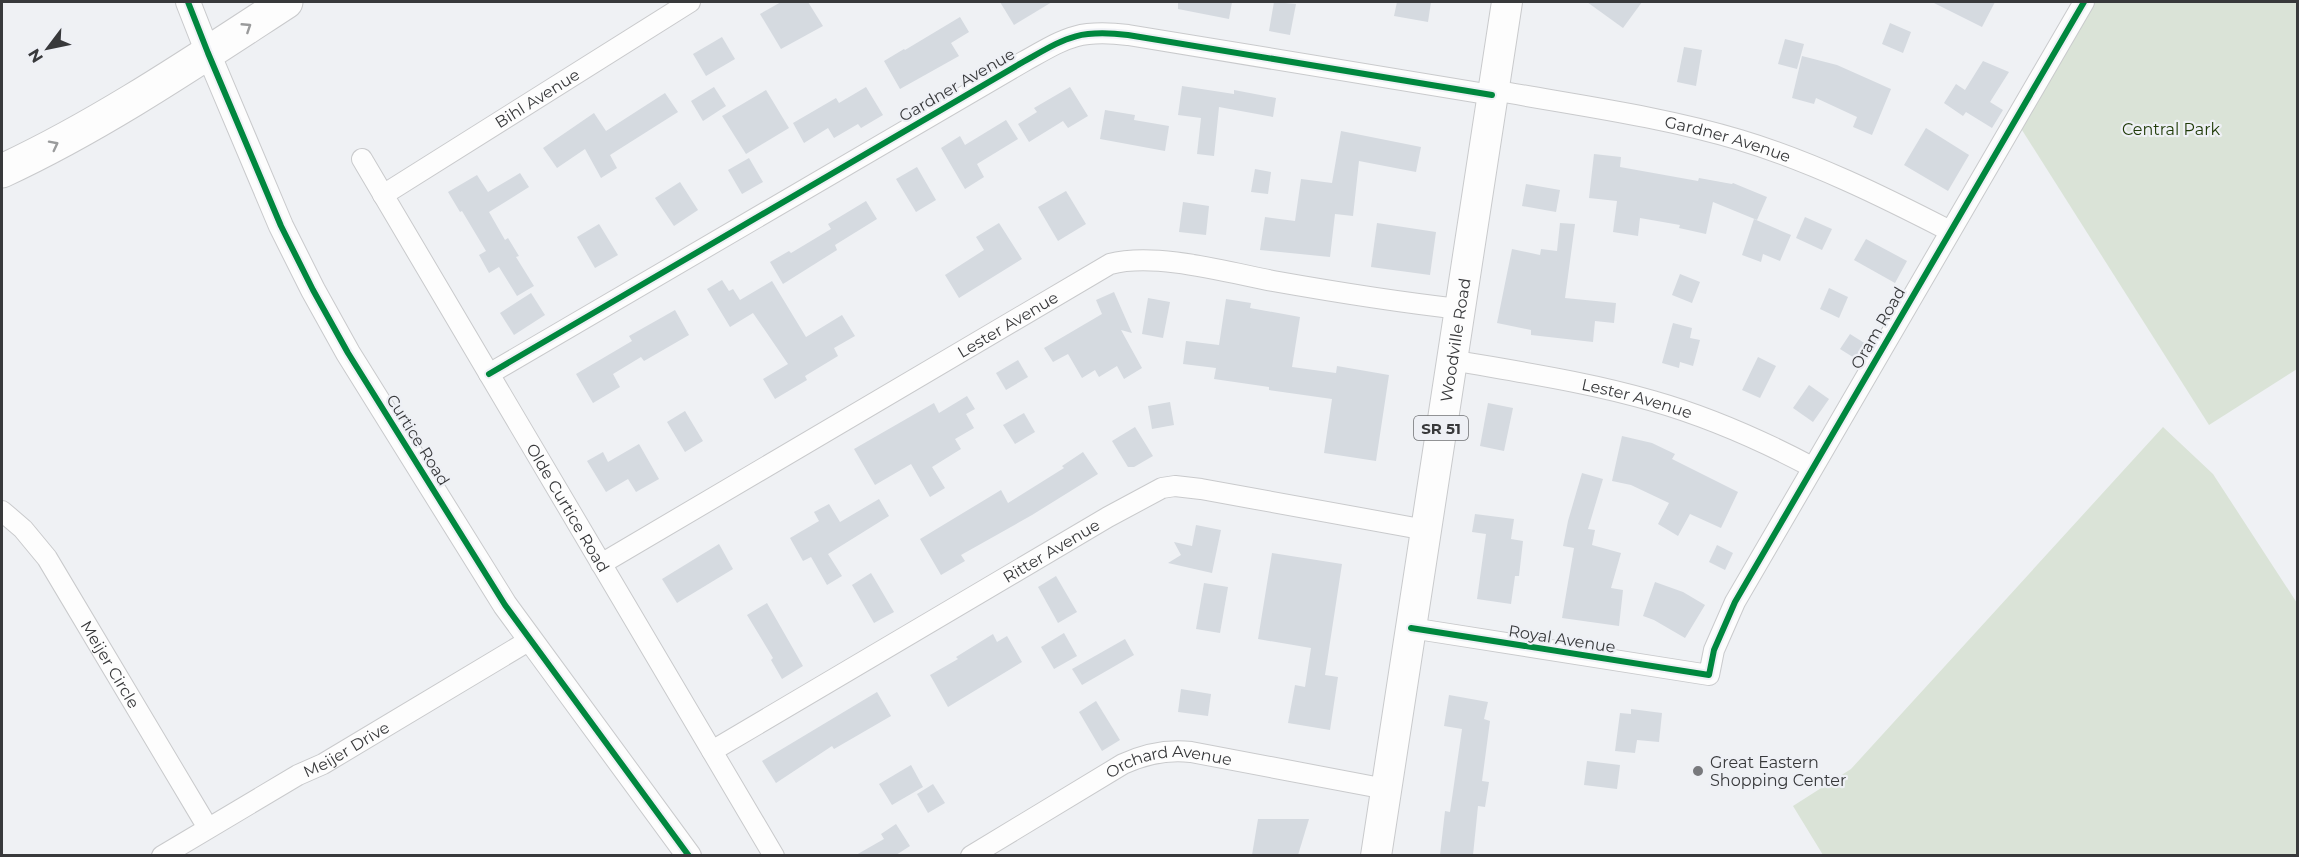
<svg xmlns="http://www.w3.org/2000/svg" width="2299" height="857" font-family="Montserrat,sans-serif">
<style>
.green{fill:#dae3d7}
.building{fill:#d5dae0}
.lines{fill:none;stroke-linecap:round;stroke-linejoin:round}
.minor-casing{stroke:#c9cacc;stroke-width:22}
.tertiary-casing{stroke:#c9cacc;stroke-width:26}
.primary-casing{stroke:#c9cacc;stroke-width:32}
.motorway-casing{stroke:#c9cacc;stroke-width:35}
.minor{stroke:#fdfdfd;stroke-width:20}
.tertiary{stroke:#fdfdfd;stroke-width:24}
.primary{stroke:#fdfdfd;stroke-width:30}
.motorway{stroke:#fdfdfd;stroke-width:33}
.cycleway-casing{stroke:#eef0f5;stroke-width:10}
.cycleway{stroke:#00873e;stroke-width:6}
.oneway{stroke:#9a9b9c}
.poi-dot{fill:#78797c;stroke:#eef0f5;stroke-width:2}
.labels{text-anchor:middle;dominant-baseline:central;stroke-width:4.5;stroke-linejoin:round;paint-order:stroke}
.shield{fill:#eef0f5;stroke:#6f7073;stroke-width:1.5}
.shield-label{font-size:15px;font-weight:bold;fill:#38393b}
.street-label{font-size:16px;fill:#38393b;stroke:#eef0f5}
.park-label{font-size:16px;fill:#1e3906;stroke:#eef0f5}
.poi-label{font-size:16px;fill:#38393b;stroke:#eef0f5;text-anchor:start}
</style>
<rect width="100%" height="100%" fill="#eff1f4"/>
<g class="green">
<polygon points="2084,2 2297,2 2297,369 2209,425 2015,119"/>
<polygon points="2163,427 2213,474 2297,603 2297,855 1823,855 1793,806 1851,769"/>
</g>
<g class="building">
<polygon points="781,2 808,2 823,26 781,49 760,14"/>
<polygon points="1000,2 1052,2 1014,25"/>
<polygon points="1178,2 1232,2 1229,19 1178,9"/>
<polygon points="1274,2 1296,4 1290,35 1269,31"/>
<polygon points="1397,2 1431,2 1428,22 1394,16"/>
<polygon points="1587,2 1642,2 1623,28"/>
<polygon points="1932,2 1995,2 1982,27"/>
<polygon points="960,17 969,32 951,43 959,56 900,89 884,61 904,49 905,50"/>
<polygon points="1890,23 1911,32 1903,53 1882,44"/>
<polygon points="722,37 735,59 706,76 693,54"/>
<polygon points="1785,39 1804,44 1797,69 1778,64"/>
<polygon points="1684,47 1702,50 1696,86 1677,82"/>
<polygon points="1802,56 1837,65 1891,89 1872,135 1853,127 1857,117 1816,98 1814,104 1792,98"/>
<polygon points="1983,61 2009,72 1990,102 2003,110 1992,128 1966,112 1963,116 1944,103 1956,84 1965,90"/>
<polygon points="1182,86 1234,94 1234,90 1276,98 1273,117 1219,107 1214,156 1197,154 1201,118 1178,115"/>
<polygon points="714,87 726,106 703,121 691,101"/>
<polygon points="866,87 883,115 861,128 858,124 834,138 828,128 804,143 793,123 836,98 839,103"/>
<polygon points="1070,87 1088,116 1068,128 1063,121 1029,142 1018,124 1037,112 1034,108"/>
<polygon points="766,90 789,128 746,154 722,116"/>
<polygon points="665,93 678,112 610,155 617,168 601,178 585,149 557,168 543,148 594,113 606,131"/>
<polygon points="1105,110 1135,115 1134,120 1169,126 1165,151 1100,139"/>
<polygon points="1006,120 1018,139 977,164 984,177 965,189 941,148 960,136 965,145"/>
<polygon points="1926,128 1969,155 1948,191 1904,165"/>
<polygon points="1341,131 1421,147 1416,172 1359,161 1353,216 1335,214 1330,257 1260,250 1265,217 1295,221 1301,179 1332,183"/>
<polygon points="1594,154 1621,157 1620,167 1698,181 1699,178 1732,184 1733,183 1767,197 1757,220 1713,202 1706,234 1679,228 1680,225 1640,218 1638,236 1613,232 1617,201 1589,198"/>
<polygon points="749,158 763,182 742,194 728,170"/>
<polygon points="917,167 936,200 916,212 896,179"/>
<polygon points="1255,169 1271,172 1268,194 1251,192"/>
<polygon points="520,173 529,187 489,212 505,240 508,238 519,256 516,257 534,286 517,296 499,267 489,273 479,255 486,251 462,211 460,212 448,192 477,175 488,192"/>
<polygon points="680,182 698,210 674,226 655,198"/>
<polygon points="1526,184 1560,190 1556,212 1522,206"/>
<polygon points="1066,191 1086,224 1058,241 1038,207"/>
<polygon points="866,201 877,219 835,245 837,250 783,284 770,262 789,251 791,253 831,229 828,224"/>
<polygon points="1183,202 1209,206 1206,235 1179,232"/>
<polygon points="1805,217 1832,229 1822,250 1796,238"/>
<polygon points="1754,219 1791,235 1780,261 1763,254 1761,262 1742,255"/>
<polygon points="999,223 1022,259 959,298 945,275 984,250 976,237"/>
<polygon points="1377,223 1436,232 1430,275 1371,267"/>
<polygon points="1560,223 1575,224 1565,298 1616,303 1614,323 1595,321 1593,342 1531,335 1531,330 1497,323 1512,249 1540,255 1541,249 1557,251"/>
<polygon points="599,224 618,255 595,268 577,237"/>
<polygon points="1866,239 1907,261 1895,283 1854,260"/>
<polygon points="1680,274 1700,282 1692,303 1672,295"/>
<polygon points="722,280 729,291 733,289 740,300 772,281 806,337 842,315 855,336 834,348 838,356 805,376 807,380 775,399 763,379 788,364 753,313 730,327 707,289"/>
<polygon points="1829,288 1848,297 1839,318 1820,309"/>
<polygon points="1114,292 1132,333 1121,330 1142,368 1124,379 1117,366 1099,377 1095,370 1082,378 1068,354 1053,362 1044,348 1102,314 1096,300"/>
<polygon points="531,293 545,315 514,335 500,313"/>
<polygon points="1148,298 1170,302 1163,338 1142,334"/>
<polygon points="1226,299 1251,303 1250,308 1300,317 1292,367 1336,373 1337,366 1389,375 1376,461 1324,453 1332,399 1269,390 1269,387 1214,379 1216,368 1183,364 1186,341 1219,345"/>
<polygon points="675,310 689,335 644,361 641,357 613,374 620,387 593,403 576,374 632,341 629,336"/>
<polygon points="1673,323 1692,328 1690,338 1700,340 1693,366 1680,362 1679,368 1662,363"/>
<polygon points="1850,334 1866,344 1856,359 1840,349"/>
<polygon points="1758,357 1776,366 1760,398 1742,390"/>
<polygon points="1018,360 1028,377 1006,390 996,373"/>
<polygon points="1809,385 1829,399 1813,422 1793,408"/>
<polygon points="967,396 975,409 966,414 974,428 955,439 961,449 932,467 945,488 930,497 911,464 875,485 854,449 934,403 939,413"/>
<polygon points="1170,402 1174,425 1152,429 1148,406"/>
<polygon points="1488,403 1513,408 1504,451 1480,446"/>
<polygon points="685,411 703,441 685,452 667,422"/>
<polygon points="1024,413 1035,432 1015,444 1003,425"/>
<polygon points="1135,427 1153,456 1134,467 1128,467 1112,441"/>
<polygon points="1622,436 1652,443 1675,454 1672,459 1738,492 1721,528 1690,514 1678,536 1658,524 1669,503 1631,485 1612,481"/>
<polygon points="639,444 659,479 636,492 628,479 606,492 587,461 603,452 608,462"/>
<polygon points="1083,452 1098,474 1032,515 961,555 965,561 941,575 920,539 1001,490 1008,503 1064,468 1062,466"/>
<polygon points="1582,473 1603,479 1588,529 1595,530 1592,545 1621,553 1611,588 1623,590 1619,626 1562,618 1574,548 1563,546 1568,521"/>
<polygon points="879,499 889,516 828,554 842,576 827,585 811,557 803,561 790,538 819,521 814,512 829,504 840,522"/>
<polygon points="1475,514 1514,519 1511,539 1523,541 1519,576 1515,576 1511,604 1477,599 1486,534 1472,532"/>
<polygon points="1196,525 1221,530 1212,573 1168,563 1181,555 1174,542 1192,546"/>
<polygon points="719,544 733,569 677,603 662,579"/>
<polygon points="1717,545 1733,553 1725,570 1709,562"/>
<polygon points="1272,553 1342,564 1325,675 1338,677 1330,730 1288,723 1295,685 1305,687 1311,648 1258,639"/>
<polygon points="871,573 894,612 874,623 852,585"/>
<polygon points="1056,576 1077,612 1058,623 1038,587"/>
<polygon points="1655,582 1683,592 1705,605 1685,638 1654,620 1643,616"/>
<polygon points="1204,583 1228,587 1220,633 1196,629"/>
<polygon points="767,603 803,666 782,679 771,660 773,658 747,615"/>
<polygon points="1064,633 1077,656 1054,669 1041,647"/>
<polygon points="993,634 997,642 1007,636 1022,662 948,707 930,675 958,659 956,657"/>
<polygon points="1125,639 1134,655 1082,685 1072,669"/>
<polygon points="1181,689 1211,694 1208,716 1178,712"/>
<polygon points="877,692 891,716 834,749 832,746 776,783 762,761"/>
<polygon points="1449,695 1488,702 1484,719 1490,721 1482,781 1489,782 1485,807 1478,806 1473,855 1440,855 1445,811 1450,812 1462,729 1444,726"/>
<polygon points="1096,701 1120,740 1102,751 1079,712"/>
<polygon points="1631,709 1662,713 1659,742 1637,740 1635,753 1615,751 1620,713 1631,714"/>
<polygon points="1587,761 1620,765 1617,789 1584,785"/>
<polygon points="911,765 923,787 892,805 879,784"/>
<polygon points="933,784 945,803 928,813 917,794"/>
<polygon points="1258,819 1309,819 1298,855 1252,855"/>
<polygon points="896,824 910,846 896,855 856,855 884,839 881,834"/>
</g>
<g class="lines">
<defs>
<g id="minor">
<path id="s1" d="M1493,90C1575,105 1660,116 1740,140C1813,162 1882,196 1950,231"/>
<path id="s2" d="M362,159L774,856"/>
<path id="s3" d="M383,195L690,2"/>
<path id="s4" d="M1452,360C1519,372 1588,382 1653,401C1709,417 1761,440 1812,467"/>
<path d="M489,374L1023,62C1066,38 1077,29 1128,35L1492,95"/>
<path id="s5" d="M2,511L23,529L47,558L208,828"/>
<path id="s6" d="M601,564L1110,264C1155,252 1227,272 1273,281C1335,292 1397,302 1460,309"/>
<polyline points="1411,628 1709,675 1714,650 1735,602 2084,2"/>
<path id="s7" d="M712,751L1108,517L1162,488L1175,486L1201,489L1426,530"/>
<path id="s8" d="M162,856L298,775L323,764L530,640"/>
<path id="s9" d="M971,856L1123,764C1145,754 1166,749 1191,752L1386,789"/>
</g>
<polyline id="tertiary" points="188,2 208,53 281,226 313,290 348,353 505,605 689,856"/>
<g id="primary">
<path id="s10" d="M1376,856L1507,2"/>
</g>
<path id="motorway" d="M2,171C101,125 194,62 286,2"/>
</defs>
<use href="#minor" class="minor-casing"/>
<use href="#tertiary" class="tertiary-casing"/>
<use href="#primary" class="primary-casing"/>
<use href="#motorway" class="motorway-casing"/>
<use href="#minor" class="minor"/>
<use href="#tertiary" class="tertiary"/>
<use href="#primary" class="primary"/>
<use href="#motorway" class="motorway"/>
<defs>
<g id="cycleway">
<polyline points="188,2 208,53 281,226 313,290 348,353 505,605 689,856"/>
<path d="M489,374L1023,62C1066,38 1077,29 1128,35L1492,95"/>
<polyline points="1411,628 1709,675 1714,650 1735,602 2084,2"/>
</g>
</defs>
<use href="#cycleway" class="cycleway-casing"/>
<use href="#cycleway" class="cycleway"/>
</g>
<defs><path id="oneway-chevron" d="M-2-3.5L2.5 0L-2 3.5" fill="none" stroke-width="1.6" stroke-linecap="round" stroke-linejoin="round" transform="scale(1.5)"/></defs>
<g class="oneway">
<use href="#oneway-chevron" transform="translate(247 27) rotate(-33)"/>
<use href="#oneway-chevron" transform="translate(54 145) rotate(-27)"/>
</g>
<circle class="poi-dot" cx="1698" cy="771" r="6"/>
<g class="labels">
<rect class="shield" x="1414" y="416" width="54" height="24" rx="4.5"/>
<g class="shield-label">
<text x="1441" y="428">SR 51</text>
</g>
<g class="street-label">
<text transform="translate(957 85) rotate(-30)">Gardner Avenue</text>
<text stroke="none"><textPath href="#s3" startOffset="182">Bihl Avenue</textPath></text>
<text stroke="none"><textPath href="#s1" startOffset="240">Gardner Avenue</textPath></text>
<text stroke="none"><textPath href="#s6" startOffset="472">Lester Avenue</textPath></text>
<text transform="translate(1878 328) rotate(-60)">Oram Road</text>
<text stroke="none"><textPath href="#s10" startOffset="522">Woodville Road</textPath></text>
<text stroke="none"><textPath href="#s4" startOffset="189">Lester Avenue</textPath></text>
<text transform="translate(418 440) rotate(58)">Curtice Road</text>
<text stroke="none"><textPath href="#s2" startOffset="405">Olde Curtice Road</textPath></text>
<text stroke="none"><textPath href="#s7" startOffset="394">Ritter Avenue</textPath></text>
<text transform="translate(1562 639) rotate(9)">Royal Avenue</text>
<text stroke="none"><textPath href="#s5" startOffset="189">Meijer Circle</textPath></text>
<text stroke="none"><textPath href="#s8" startOffset="213">Meijer Drive</textPath></text>
<text stroke="none"><textPath href="#s9" startOffset="224">Orchard Avenue</textPath></text>
</g>
<g class="park-label">
<text x="2171" y="129">Central Park</text>
</g>
<g class="poi-label">
<text x="1710" y="762">Great Eastern<tspan x="1710" dy="18">Shopping Center</tspan></text>
</g>
</g>
<rect width="2299" height="857" fill="none" stroke="#38393b" stroke-width="6"/>
<g transform="translate(48 48) rotate(238)" stroke="#eef0f5" stroke-width="4.5" paint-order="stroke">
<path d="M0-4.5L10 22L0 15L-10 22Z" fill="#38393b"/>
<text y="-9" font-size="16" font-weight="bold" text-anchor="middle" fill="#38393b">N</text>
</g>
</svg>
